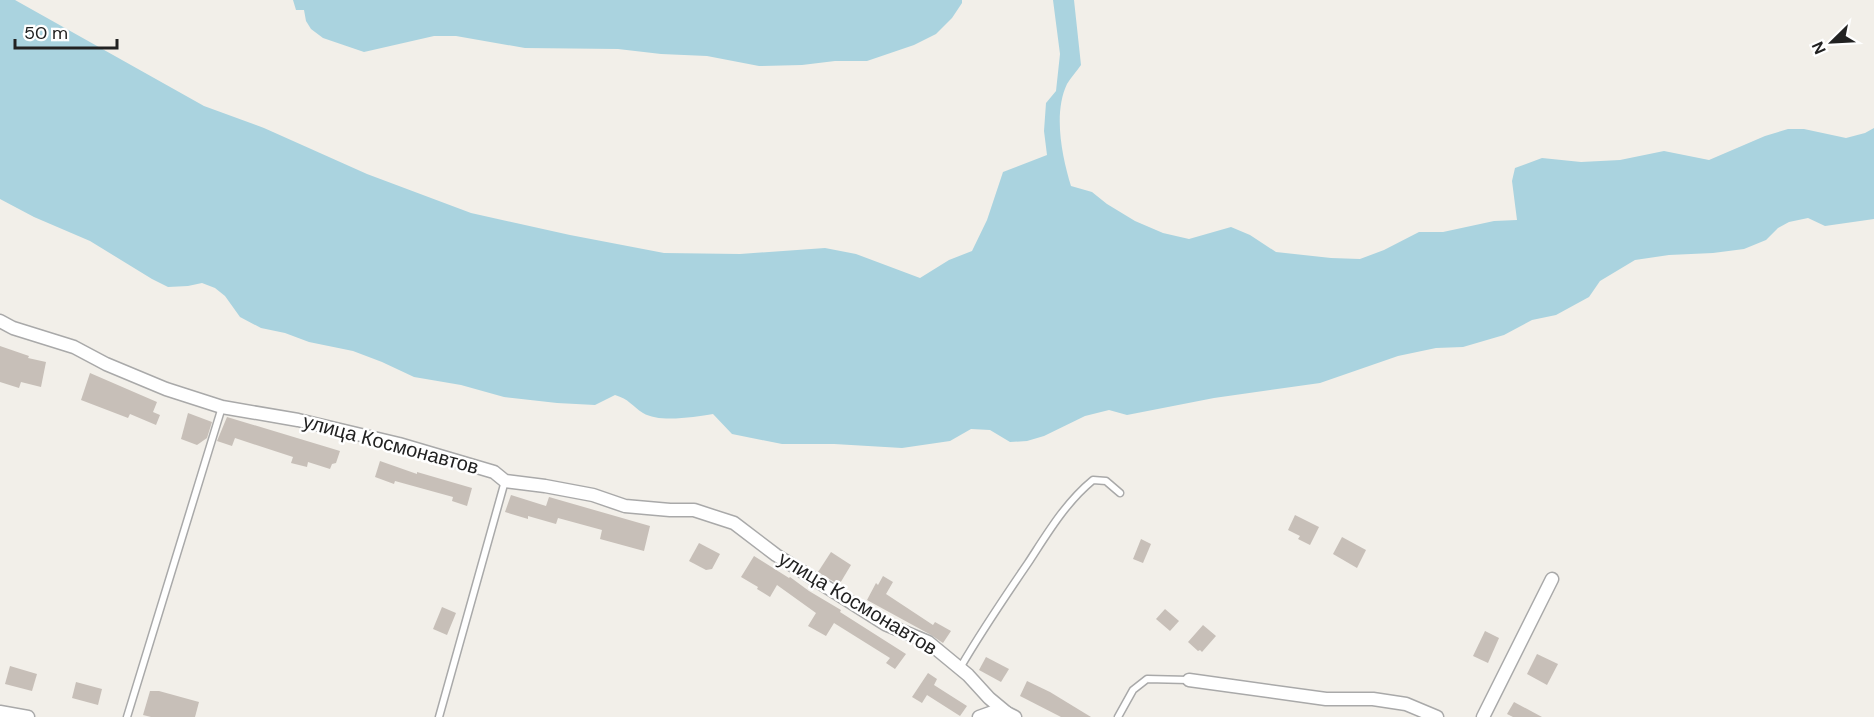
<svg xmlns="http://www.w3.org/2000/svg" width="1874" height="717" font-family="'DM Sans',sans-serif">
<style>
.water{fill:#aad3df}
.building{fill:#c7bfb8}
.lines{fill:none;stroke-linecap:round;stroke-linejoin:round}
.lane-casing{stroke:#a9a9a9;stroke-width:9}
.street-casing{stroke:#a9a9a9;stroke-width:15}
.lane{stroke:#fff;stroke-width:6}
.street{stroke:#fff;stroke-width:12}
.labels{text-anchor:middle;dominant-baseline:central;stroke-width:5;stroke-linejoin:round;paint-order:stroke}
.street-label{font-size:20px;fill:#222;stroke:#fff}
</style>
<rect width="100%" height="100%" fill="#f2efe9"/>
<g class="water">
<path d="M0,0H15L204,106L264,128L367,174L471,213L570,235L664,253L740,254L825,248L856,254L920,278L949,260L972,251L987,220L1003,172L1047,155L1044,131L1046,103L1056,91L1060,54L1053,0H1074L1081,65C1077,71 1071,77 1067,84C1053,113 1062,157 1071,186L1092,192L1107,204L1135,221L1163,233L1189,239L1231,227L1250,235L1276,252L1331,258L1360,259L1384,250L1419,232H1443L1494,221L1517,220L1512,181L1515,168L1542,158L1581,162L1620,160L1664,151L1709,160L1765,136L1788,129H1804L1846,138L1865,133L1874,128V219L1825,226L1808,218L1789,222L1778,228L1766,240L1744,249L1713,253L1669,255L1635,260L1600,281L1589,297L1556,315L1532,320L1504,335L1463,347L1436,348L1398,356L1320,383L1214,398L1127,415L1109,410L1085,416L1044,436L1027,441L1010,442L990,430L971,429L950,441L902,448L834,444H782L732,434L713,414C694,417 659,423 643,413C632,406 629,399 615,395L595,405L557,403L504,397L461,385L414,377L382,362L353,351L309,342L285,333L261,328L240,317L225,296L215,288L202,283L188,286L168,287L152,279L90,241L34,217L0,199Z"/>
<polygon points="293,0 962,0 962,3 952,18 936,34 914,45 867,61 835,61 802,65 759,66 707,56 661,54 618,49 525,48 456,36 434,36 364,52 323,38 311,29 306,21 304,10 296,10"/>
</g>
<g class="building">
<polygon points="0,346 29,356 28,358 46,362 41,387 21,382 19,388 0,382"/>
<polygon points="90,373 157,402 153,412 160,415 156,425 130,414 128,418 81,400"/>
<polygon points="188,413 212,422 207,438 197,445 181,439"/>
<polygon points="227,417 340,451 336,463 332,464 330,469 308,462 307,467 291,463 293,457 235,438 232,446 217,441"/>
<polygon points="380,461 417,474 417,472 472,488 467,506 452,501 453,497 395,481 394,484 375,477"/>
<polygon points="511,495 546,506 549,497 650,526 644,551 600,539 602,530 558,518 556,524 528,516 528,519 505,512"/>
<polygon points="1295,515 1319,527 1310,545 1298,539 1300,536 1288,530"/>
<polygon points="1342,537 1366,550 1357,568 1333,554"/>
<polygon points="1141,539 1151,544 1143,563 1133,559"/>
<polygon points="699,543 720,554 712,569 706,570 689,561"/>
<polygon points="831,552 851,565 839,585 818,572"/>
<polygon points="754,556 789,578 790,577 809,591 841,610 840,612 906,654 895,669 886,663 890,658 834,623 826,636 808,626 816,613 777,585 770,597 757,589 758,587 741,577"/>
<polygon points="883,576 893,582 886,594 933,625 935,622 951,631 943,643 931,635 867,600 876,583 878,585"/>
<polygon points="442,607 456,613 447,635 433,629"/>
<polygon points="1165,609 1179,621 1170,631 1156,619"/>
<polygon points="1203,625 1216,636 1202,652 1200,650 1198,651 1188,642"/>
<polygon points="1485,631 1499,638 1488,663 1473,656"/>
<polygon points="1537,654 1558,664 1547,685 1527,674"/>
<polygon points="986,657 1009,669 1001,682 979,670"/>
<polygon points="10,666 37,674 32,691 5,684"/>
<polygon points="928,673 937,679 934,685 967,706 960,716 927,695 922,703 912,697"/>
<polygon points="1027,681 1050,692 1091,717 1061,717 1020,696"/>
<polygon points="76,682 102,689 98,705 72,698"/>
<polygon points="150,691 159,691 199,702 195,717 151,717 143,715"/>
<polygon points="1514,702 1542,717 1513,717 1507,714"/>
</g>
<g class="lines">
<defs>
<g id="lane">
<path d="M960,668C981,632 1004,598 1028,563C1047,534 1065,503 1093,480L1106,481L1120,493"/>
<polyline points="127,717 222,407"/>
<polyline points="439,717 505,481"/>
<polyline points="1118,717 1133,690 1147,679 1189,680"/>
</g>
<g id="street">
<polyline points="0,321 13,328 74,347 106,364 166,389 222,407 298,420 399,444 494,472 505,481 545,486 593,495 625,506 670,510 694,510 734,523 776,555 885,624 928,642 968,675 989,698 1007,713 1015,717"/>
<polyline points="1189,680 1326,699 1373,699 1406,704 1437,717"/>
<polyline points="0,712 28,717"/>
<polyline points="979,717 993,712 1007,713"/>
<polyline points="1483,717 1552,579"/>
</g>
</defs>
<use href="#lane" class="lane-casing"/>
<use href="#street" class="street-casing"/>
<use href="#lane" class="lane"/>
<use href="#street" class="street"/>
</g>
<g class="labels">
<g class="street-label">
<text transform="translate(391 444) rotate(15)">улица Космонавтов</text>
<text transform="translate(858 603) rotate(31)">улица Космонавтов</text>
</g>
</g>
<g transform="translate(1832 42) rotate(246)" stroke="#ffffff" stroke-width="4.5" paint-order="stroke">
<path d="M0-4.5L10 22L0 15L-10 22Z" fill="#222222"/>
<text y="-9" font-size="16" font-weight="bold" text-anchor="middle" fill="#222222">N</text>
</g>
<path d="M15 39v9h102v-9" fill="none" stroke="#222222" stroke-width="3"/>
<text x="24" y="39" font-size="18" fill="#222222" stroke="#ffffff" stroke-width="4.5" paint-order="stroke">50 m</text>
</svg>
